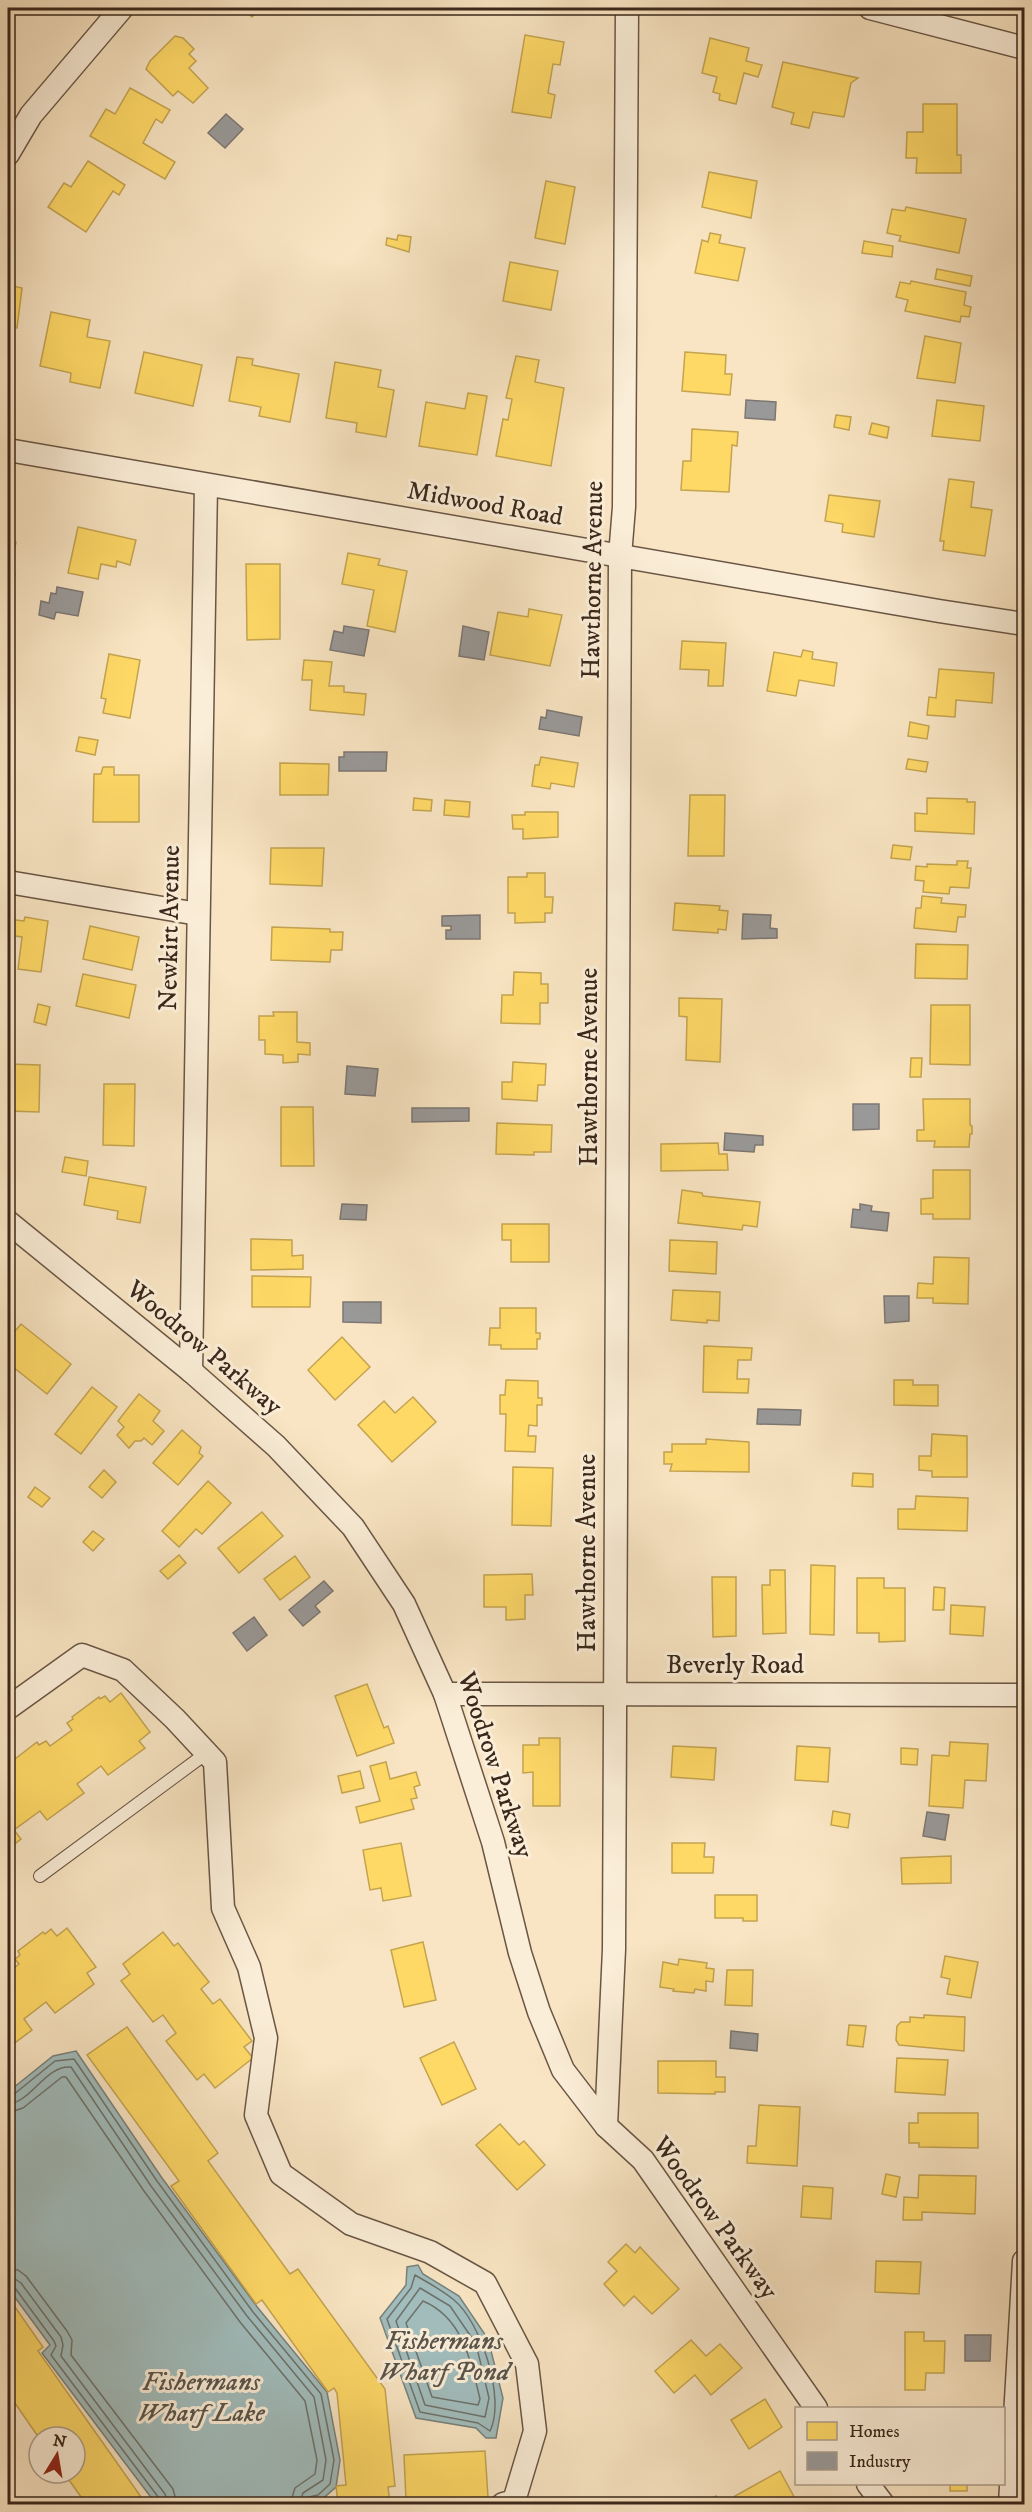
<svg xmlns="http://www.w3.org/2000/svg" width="1032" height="2512" font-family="'IM FELL DW Pica',serif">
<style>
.water{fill:#a1bdbd;stroke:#78817c;stroke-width:1.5}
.homes{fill:#ffd966;stroke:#c4a450;stroke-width:1.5}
.industry{fill:#999;stroke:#7c7773;stroke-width:1.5}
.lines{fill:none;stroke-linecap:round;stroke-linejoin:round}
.shore{stroke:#6e726c;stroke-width:1.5}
.lane-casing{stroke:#6a5645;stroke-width:14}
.street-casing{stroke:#6a5645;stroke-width:25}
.lane{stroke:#fbeed8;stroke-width:12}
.street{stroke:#fbeed8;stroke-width:22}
.labels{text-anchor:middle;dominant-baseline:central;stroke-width:6;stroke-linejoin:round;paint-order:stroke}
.street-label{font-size:26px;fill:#3a271b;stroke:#fbeed8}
.water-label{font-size:27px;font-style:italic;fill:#59544c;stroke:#fbeed8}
</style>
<rect width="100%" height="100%" fill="#f9e5c3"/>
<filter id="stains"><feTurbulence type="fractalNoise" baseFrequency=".00333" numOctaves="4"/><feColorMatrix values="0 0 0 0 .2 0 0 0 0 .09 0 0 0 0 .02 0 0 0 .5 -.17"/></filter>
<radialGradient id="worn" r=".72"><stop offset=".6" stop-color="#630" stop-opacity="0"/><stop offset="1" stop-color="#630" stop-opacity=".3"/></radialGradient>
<g class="water">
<polygon points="76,2051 162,2178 258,2308 327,2392 340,2460 336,2487 320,2501 294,2504 156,2504 42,2353 50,2345 8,2288 8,2092 53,2056"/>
<polygon points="418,2265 423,2274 459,2296 488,2339 503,2398 496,2438 486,2438 476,2428 416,2418 380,2318 406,2285 407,2267"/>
</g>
<g class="homes">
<polygon points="8,8 22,8 12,18 8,14"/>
<polygon points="241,8 260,8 252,17"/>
<polygon points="356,8 385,8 383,14 356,9"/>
<polygon points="525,35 564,42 560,65 553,64 548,93 555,95 551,118 512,112"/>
<polygon points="175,36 183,38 194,49 189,54 196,61 189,68 208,88 193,103 178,91 173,96 146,69 150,61"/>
<polygon points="710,38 749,48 746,61 762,65 758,77 744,73 736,104 719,100 720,94 713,92 717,77 702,73"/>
<polygon points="783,62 858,78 851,83 844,117 813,112 809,128 791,124 794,113 772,107"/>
<polygon points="130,88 170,110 162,123 156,119 143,143 175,162 165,179 90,136 106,109 115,114"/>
<polygon points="923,104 957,104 957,155 961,155 961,173 916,173 917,158 906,158 907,132 923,132"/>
<polygon points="88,161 125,185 119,195 113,191 86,232 48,207 64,183 71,187"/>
<polygon points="709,172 757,181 751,218 702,207"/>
<polygon points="546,181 575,187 565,244 535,238"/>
<polygon points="906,207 966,219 959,253 899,241 901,236 887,233 892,209 905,211"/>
<polygon points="710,233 721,235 719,243 745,248 738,281 695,273 702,240 708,242"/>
<polygon points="398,235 411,237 409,252 386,245 387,238 397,240"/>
<polygon points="864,241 893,246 892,257 862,253"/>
<polygon points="510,262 558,271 551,310 503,301"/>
<polygon points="937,269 972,276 970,286 935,279"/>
<polygon points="911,281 966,292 964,305 971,307 969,317 961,316 960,322 905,311 908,300 896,297 900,282 910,284"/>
<polygon points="8,285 22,288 17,328 9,327 8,334"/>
<polygon points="51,312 90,320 87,337 110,341 100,388 70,382 71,373 40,366"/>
<polygon points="925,336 961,343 955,383 917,378"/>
<polygon points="144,352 202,365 193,406 135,393"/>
<polygon points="685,352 726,355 725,374 732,374 730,395 682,391"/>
<polygon points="516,356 539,360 535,382 564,388 551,466 496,456 503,419 508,420 512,399 506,398"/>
<polygon points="237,357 253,359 252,365 299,374 290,422 259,416 261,407 229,401"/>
<polygon points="335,362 381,370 378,387 394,390 386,437 356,432 357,423 326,418"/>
<polygon points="468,393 487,396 477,455 419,446 426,402 465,409"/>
<polygon points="937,400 984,406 980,441 932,436"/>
<polygon points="836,415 851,417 849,430 834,427"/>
<polygon points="872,423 889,427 887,438 869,434"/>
<polygon points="692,429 738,432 737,446 732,445 729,492 681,490 683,461 691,461"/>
<polygon points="949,479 974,482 971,507 992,510 985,556 943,550 944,541 940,541"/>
<polygon points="829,495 880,501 874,537 842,532 843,524 825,521"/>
<polygon points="78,527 136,540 130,565 117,561 116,567 101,564 98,579 68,573"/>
<polygon points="8,540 16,542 10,572 15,573 14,579 8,577"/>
<polygon points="348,553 380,559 378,565 407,571 395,632 367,626 374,590 342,584"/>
<polygon points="246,564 280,564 280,639 247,640"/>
<polygon points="529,609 562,615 550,666 490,655 498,612 528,617"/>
<polygon points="682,641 726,643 723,686 708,686 709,670 680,669"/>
<polygon points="803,650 813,652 812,659 837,663 834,686 799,680 796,696 767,691 774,652 801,657"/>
<polygon points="109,654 140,660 130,718 103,713 106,699 101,698"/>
<polygon points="304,660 332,662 329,686 344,686 344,692 366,694 364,715 310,710 312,680 302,680"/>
<polygon points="939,669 994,673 992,703 956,700 955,717 927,715 929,697 936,698"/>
<polygon points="910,722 929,726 927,739 908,736"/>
<polygon points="79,737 98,740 95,755 76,751"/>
<polygon points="541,757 578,763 574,787 551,783 550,789 532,786 535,765 539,765"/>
<polygon points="908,759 928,762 926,772 906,769"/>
<polygon points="280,763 329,764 328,795 280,795"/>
<polygon points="103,767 114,767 114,775 139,775 139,822 93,822 94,774 101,774"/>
<polygon points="690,795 725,795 724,856 688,856"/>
<polygon points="414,798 432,800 431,811 413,810"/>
<polygon points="927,798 967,799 967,802 975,802 974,834 915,831 915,813 927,814"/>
<polygon points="445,800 470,802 469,817 444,815"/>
<polygon points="525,812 558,812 558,837 523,839 523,829 513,829 512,815 525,815"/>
<polygon points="893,845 912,847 910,860 891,858"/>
<polygon points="271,848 324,848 322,886 270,884"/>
<polygon points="957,861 968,861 967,868 971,868 969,888 950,887 949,894 923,892 924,881 915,880 916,866 927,867 927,864 957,865"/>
<polygon points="527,873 545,873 545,897 553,897 552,913 545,913 545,922 515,923 515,913 508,913 508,877 527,877"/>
<polygon points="922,896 942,898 941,903 966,905 965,917 958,917 956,932 914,928 916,908 921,908"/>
<polygon points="675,903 720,906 719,910 728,911 726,930 718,929 718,933 673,930"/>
<polygon points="25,917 48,921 41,972 18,969 22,937 8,935 8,919 24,921"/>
<polygon points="90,926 139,937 132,970 83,959"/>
<polygon points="272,927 330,929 330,932 343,932 342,950 331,950 330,962 271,960"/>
<polygon points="916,944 968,945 967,979 915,978"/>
<polygon points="514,972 541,973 541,984 548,984 548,1003 540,1003 540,1024 501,1023 502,995 513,995"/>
<polygon points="83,974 136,985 129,1018 76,1006"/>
<polygon points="679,998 722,999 720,1062 686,1060 687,1017 679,1016"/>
<polygon points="38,1004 50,1007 46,1025 34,1022"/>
<polygon points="931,1005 970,1005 970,1065 930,1064"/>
<polygon points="273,1012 297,1012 297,1042 310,1043 310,1055 298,1054 298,1062 283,1063 283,1055 265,1054 265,1040 259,1040 259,1016 274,1016"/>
<polygon points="911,1058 922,1058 921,1077 910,1077"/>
<polygon points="513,1062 546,1064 545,1085 538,1085 537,1101 502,1099 502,1082 512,1082"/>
<polygon points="8,1064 40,1065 39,1112 8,1111"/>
<polygon points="104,1084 135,1084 134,1146 103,1145"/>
<polygon points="923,1099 970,1099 970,1125 972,1126 972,1134 970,1134 969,1147 934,1147 935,1141 917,1141 917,1130 924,1130"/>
<polygon points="281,1107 313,1107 314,1166 281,1166"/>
<polygon points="497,1123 552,1125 551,1152 534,1152 534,1155 496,1154"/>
<polygon points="718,1143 719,1154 727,1154 728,1170 661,1171 661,1144"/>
<polygon points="65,1157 88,1161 86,1176 62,1172"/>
<polygon points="933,1170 970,1170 970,1219 933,1219 933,1214 921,1214 921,1199 933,1198"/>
<polygon points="89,1177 146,1187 140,1223 117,1219 118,1211 84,1205"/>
<polygon points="682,1190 702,1193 703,1196 760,1202 757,1227 743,1225 742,1230 678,1223"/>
<polygon points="502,1224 549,1224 549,1262 511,1262 511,1240 502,1240"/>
<polygon points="251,1239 292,1240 292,1256 303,1255 303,1269 251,1270"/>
<polygon points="670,1240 717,1242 716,1274 669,1271"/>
<polygon points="934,1257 969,1258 968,1304 933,1303 933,1298 917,1298 918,1283 933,1284"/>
<polygon points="252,1276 311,1277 310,1307 252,1307"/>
<polygon points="673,1290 720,1292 719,1321 707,1320 707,1323 671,1320"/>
<polygon points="500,1308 536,1308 536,1333 540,1333 540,1339 537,1339 537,1349 501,1349 501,1345 489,1345 490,1328 500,1328"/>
<polygon points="21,1324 71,1364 47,1394 8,1363 8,1333 11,1336"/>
<polygon points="342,1337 370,1367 335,1400 308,1370"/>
<polygon points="704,1346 752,1348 751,1360 738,1360 737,1379 749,1379 748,1393 703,1392"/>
<polygon points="506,1380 538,1381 538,1398 542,1398 542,1405 537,1405 537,1426 529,1425 528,1436 536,1436 535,1452 505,1451 506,1414 500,1414 500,1395 505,1395"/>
<polygon points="894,1380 913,1380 913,1385 938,1385 938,1406 894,1405"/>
<polygon points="92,1387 117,1407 81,1454 55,1434"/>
<polygon points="139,1394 160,1411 153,1421 164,1431 152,1445 144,1438 141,1441 135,1441 129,1448 117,1435 124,1427 118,1421"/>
<polygon points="413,1397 436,1422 392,1462 358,1425 384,1401 395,1413"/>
<polygon points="182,1430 201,1447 199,1453 203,1456 178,1485 153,1463"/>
<polygon points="932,1434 967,1436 967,1477 932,1477 932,1471 919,1470 919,1456 931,1456"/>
<polygon points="706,1439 749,1442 749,1472 670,1471 672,1464 664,1464 664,1452 672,1452 672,1444 706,1444"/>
<polygon points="513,1467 553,1468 551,1526 512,1525"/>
<polygon points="104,1470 116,1482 102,1498 89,1487"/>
<polygon points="853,1473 873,1474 873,1487 852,1486"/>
<polygon points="208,1481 231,1503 202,1534 196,1529 179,1547 162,1531"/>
<polygon points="35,1487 50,1498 42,1507 28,1497"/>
<polygon points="916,1496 968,1498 967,1531 898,1529 898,1509 915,1509"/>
<polygon points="262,1512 283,1536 239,1573 218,1548"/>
<polygon points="93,1531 104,1539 93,1551 83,1542"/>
<polygon points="179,1555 186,1563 168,1579 160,1571"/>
<polygon points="295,1556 310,1577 280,1600 264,1579"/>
<polygon points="811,1565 835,1566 834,1635 810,1634"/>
<polygon points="770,1570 785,1570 786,1633 763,1634 762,1585 770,1585"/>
<polygon points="532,1574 533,1595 525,1595 525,1619 506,1620 506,1607 484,1607 484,1575"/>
<polygon points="712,1577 736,1577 736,1636 713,1637"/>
<polygon points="857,1578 884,1578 884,1588 905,1588 905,1641 879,1642 879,1633 857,1633"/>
<polygon points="934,1587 945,1588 944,1610 933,1610"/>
<polygon points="951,1605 985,1607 983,1636 950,1634"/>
<polygon points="367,1684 384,1728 388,1726 394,1743 357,1756 335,1696"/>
<polygon points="121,1693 150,1732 139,1741 145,1748 108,1775 101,1766 77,1784 84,1793 47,1820 40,1811 14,1830 21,1839 8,1849 8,1775 10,1773 8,1767 12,1763 11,1762 37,1742 39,1745 46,1741 50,1746 72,1730 67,1723 73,1719 72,1717 99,1697 100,1699 105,1696 110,1702"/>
<polygon points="539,1738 560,1738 560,1806 533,1806 533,1772 523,1773 523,1745 539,1745"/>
<polygon points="950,1742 988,1744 986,1781 965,1780 963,1808 929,1806 932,1755 949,1756"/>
<polygon points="673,1746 716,1748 714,1780 671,1777"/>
<polygon points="797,1746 830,1748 828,1782 795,1780"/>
<polygon points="901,1748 918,1749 917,1765 901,1764"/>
<polygon points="386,1762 390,1779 416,1772 420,1785 414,1787 417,1798 411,1799 414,1809 360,1823 356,1807 380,1801 370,1766"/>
<polygon points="360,1771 364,1788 342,1793 338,1776"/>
<polygon points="833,1811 850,1814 848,1828 831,1825"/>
<polygon points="401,1843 411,1896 383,1901 381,1888 370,1890 363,1850"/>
<polygon points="672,1843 705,1843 704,1857 714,1857 713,1873 672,1873"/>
<polygon points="951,1856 951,1883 902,1884 901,1858"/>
<polygon points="715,1895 757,1895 757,1921 743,1921 743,1918 715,1918"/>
<polygon points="67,1928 96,1967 87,1973 94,1984 55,2013 46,2002 24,2019 32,2030 8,2048 8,1973 19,1964 15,1959 20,1955 18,1951 43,1932 45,1934 51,1929 57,1936"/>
<polygon points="163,1932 174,1946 178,1943 209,1982 201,1989 213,2004 220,1999 252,2041 244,2047 253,2058 215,2088 204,2074 197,2080 166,2041 176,2033 163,2015 153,2022 121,1981 130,1974 123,1964"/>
<polygon points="423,1942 436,2000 404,2007 391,1950"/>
<polygon points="945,1956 978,1962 971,1998 947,1994 950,1979 941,1977"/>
<polygon points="679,1959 707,1963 706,1968 714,1969 713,1982 706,1981 706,1991 695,1989 694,1993 673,1991 674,1989 660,1987 663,1962 678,1965"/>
<polygon points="727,1970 753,1970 752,2006 725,2005"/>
<polygon points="924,2015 965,2017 964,2051 899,2045 896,2040 897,2026 901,2022 910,2022 910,2017 924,2018"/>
<polygon points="849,2025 866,2026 863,2047 847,2045"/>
<polygon points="127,2027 218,2153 208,2161 290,2274 298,2269 385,2389 395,2486 388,2487 390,2504 338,2504 336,2486 346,2485 337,2393 334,2388 328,2392 262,2300 256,2304 171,2186 179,2181 87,2055"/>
<polygon points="454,2042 476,2089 442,2105 420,2058"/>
<polygon points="897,2058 948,2060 945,2095 895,2092"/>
<polygon points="658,2061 716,2061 716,2077 725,2077 725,2092 715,2092 715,2094 658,2093"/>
<polygon points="759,2105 800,2107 797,2166 747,2163 748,2146 756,2146"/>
<polygon points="918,2113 978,2113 978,2148 919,2147 919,2143 909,2143 909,2123 918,2123"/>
<polygon points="500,2124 519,2145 524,2141 545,2165 517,2190 476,2145"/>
<polygon points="886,2174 900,2177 896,2197 882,2194"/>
<polygon points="919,2175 976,2176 975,2214 922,2212 922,2220 903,2220 904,2197 918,2198"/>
<polygon points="803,2186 833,2188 831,2219 801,2217"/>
<polygon points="626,2244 635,2253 640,2247 679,2289 652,2314 634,2296 624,2306 604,2284 617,2271 608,2262"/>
<polygon points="876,2261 921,2262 919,2294 875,2292"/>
<polygon points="8,2297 43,2347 38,2351 146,2504 86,2504 64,2473 75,2473 75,2437 39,2438 8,2393"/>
<polygon points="905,2332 924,2332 924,2341 945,2341 944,2373 926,2373 925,2390 905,2390"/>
<polygon points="691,2340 706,2356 720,2344 742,2368 711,2395 695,2375 674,2393 655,2371"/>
<polygon points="765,2399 782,2427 749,2449 731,2420"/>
<polygon points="485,2451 488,2497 406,2501 404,2455"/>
<polygon points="780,2471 798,2504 740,2504 735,2496"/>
<rect x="950" y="2484" width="17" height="7"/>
<polygon points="716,2496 721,2504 700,2504"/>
</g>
<g class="industry">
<polygon points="226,114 243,129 225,148 208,133"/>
<polygon points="746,400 776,402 775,420 745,418"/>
<polygon points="57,587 83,592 78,616 56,612 54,619 39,615 41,601 49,603 51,593 56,594"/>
<polygon points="344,626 369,630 364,656 330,650 334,631 343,633"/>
<polygon points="463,626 489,632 484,660 459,656"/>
<polygon points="547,710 582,717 579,736 539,729 541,717 546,718"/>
<polygon points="344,752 387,752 386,771 339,771 339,757 344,757"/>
<polygon points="743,914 771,915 770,928 777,929 777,938 742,939"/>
<polygon points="480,915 480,939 446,939 446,930 451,930 451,926 442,926 442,916"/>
<polygon points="347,1066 378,1069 375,1096 345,1094"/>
<polygon points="853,1104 879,1104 879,1129 853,1130"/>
<polygon points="412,1108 469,1108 469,1121 412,1122"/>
<polygon points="725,1133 763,1136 763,1145 755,1145 754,1152 724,1150"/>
<polygon points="342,1204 367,1205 366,1220 340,1219"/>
<polygon points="860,1204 872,1206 871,1211 889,1213 887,1231 851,1227 853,1209 860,1210"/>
<polygon points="884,1296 909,1296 909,1321 885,1323"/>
<polygon points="343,1302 381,1302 381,1323 343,1322"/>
<polygon points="758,1409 801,1410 800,1425 757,1424"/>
<polygon points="324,1581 333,1591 315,1606 320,1612 303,1626 289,1610"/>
<polygon points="254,1617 267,1635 247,1651 233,1633"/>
<polygon points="927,1812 949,1815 945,1840 923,1836"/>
<polygon points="731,2031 758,2034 757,2051 730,2048"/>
<polygon points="965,2335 991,2335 990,2361 965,2361"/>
</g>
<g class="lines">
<g class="shore">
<polyline points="8,2096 13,2095 55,2061 74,2059 157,2181 253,2312 321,2394 334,2460 330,2484 318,2495 309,2497 307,2504"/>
<path d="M8,2104C32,2102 45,2065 71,2067L151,2186L247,2316L314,2397L326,2460L323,2480L303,2493L299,2504"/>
<polyline points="8,2113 23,2108 62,2077 66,2077 144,2191 240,2322 305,2401 317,2460 315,2474 295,2488 290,2504"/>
<polyline points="8,2269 18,2270 26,2276 67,2331 72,2340 71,2355 173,2489 177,2504"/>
<path d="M415,2275C427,2282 442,2290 454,2300C481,2322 506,2399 490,2431L478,2423L420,2412L387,2319L411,2288Z"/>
<polyline points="8,2278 15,2279 21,2283 61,2337 63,2345 61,2356 165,2494 168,2504"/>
<polyline points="8,2285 15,2288 54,2341 56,2346 51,2355 159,2498 160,2504"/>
<polygon points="420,2288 450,2306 476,2344 489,2398 485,2417 425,2405 396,2321"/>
<path d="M423,2301C463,2318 471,2361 480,2399L478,2405L432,2397L406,2323Z"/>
</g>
<defs>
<polyline id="lane" points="40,1876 208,1752"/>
<g id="street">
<polyline points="870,8 1024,48"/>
<polyline points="8,154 31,115 122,8"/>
<polyline points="8,450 939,611 1024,624"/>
<polyline points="8,882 198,914"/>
<polyline points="8,1222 191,1371 276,1446 353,1527 404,1604 445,1694 493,1842 520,1953 539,2012 563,2070 606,2126 643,2160 816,2408"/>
<polyline points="191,1371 206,485"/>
<polyline points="445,1694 1024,1695"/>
<polyline points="8,1708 82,1655 123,1670 175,1719 215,1762 223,1908 249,1967 266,2038 256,2115 281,2174 351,2224 430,2252 485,2283 527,2364 535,2431 514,2501 503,2504"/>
<polyline points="606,2126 614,1949 620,556 624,507 627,8"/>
<polyline points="868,2484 883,2504"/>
<polyline points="1010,2504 1024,2261"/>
</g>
</defs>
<use href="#lane" class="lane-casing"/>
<use href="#street" class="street-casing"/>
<use href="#lane" class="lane"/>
<use href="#street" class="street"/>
</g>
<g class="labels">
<g class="street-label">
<text transform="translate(485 504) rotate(10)">Midwood Road</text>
<text transform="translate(593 580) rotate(-89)">Hawthorne Avenue</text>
<text transform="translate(170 928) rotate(-89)">Newkirt Avenue</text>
<text transform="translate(589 1067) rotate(-90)">Hawthorne Avenue</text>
<text transform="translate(204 1348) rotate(40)">Woodrow Parkway</text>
<text transform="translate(587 1553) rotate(-90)">Hawthorne Avenue</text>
<text x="735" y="1665">Beverly Road</text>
<text transform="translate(495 1765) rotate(72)">Woodrow Parkway</text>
<text transform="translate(715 2218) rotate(54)">Woodrow Parkway</text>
</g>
<g class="water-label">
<text x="444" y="2341">Fishermans<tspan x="444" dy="31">Wharf Pond</tspan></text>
<text x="201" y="2382">Fishermans<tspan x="201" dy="31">Wharf Lake</tspan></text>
</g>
</g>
<rect width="1032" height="2512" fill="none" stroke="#f9e5c3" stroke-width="30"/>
<rect x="9" y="9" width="1014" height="2494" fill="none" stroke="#3a271b" stroke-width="3"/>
<rect x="15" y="15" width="1002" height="2482" fill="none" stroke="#3a271b" stroke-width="1.5"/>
<rect x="795" y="2407" width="210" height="78" fill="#fbeed8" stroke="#ae9e8c" stroke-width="1.5"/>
<rect x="807" y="2422" width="30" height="18" fill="#ffd966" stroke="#ae9e8c" stroke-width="1.5"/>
<text x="849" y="2437" font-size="18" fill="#3a271b">Homes</text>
<rect x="807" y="2452" width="30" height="18" fill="#999999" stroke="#ae9e8c" stroke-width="1.5"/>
<text x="849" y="2467" font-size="18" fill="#3a271b">Industry</text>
<g transform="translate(57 2455) rotate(11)"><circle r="28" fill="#fbeed8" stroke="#ae9e8c" stroke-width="1.5"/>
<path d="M0-4.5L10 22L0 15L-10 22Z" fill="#8f2418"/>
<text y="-9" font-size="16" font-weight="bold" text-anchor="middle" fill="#3a271b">N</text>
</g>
<rect width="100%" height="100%" filter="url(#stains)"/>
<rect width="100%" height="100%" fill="url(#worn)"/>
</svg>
